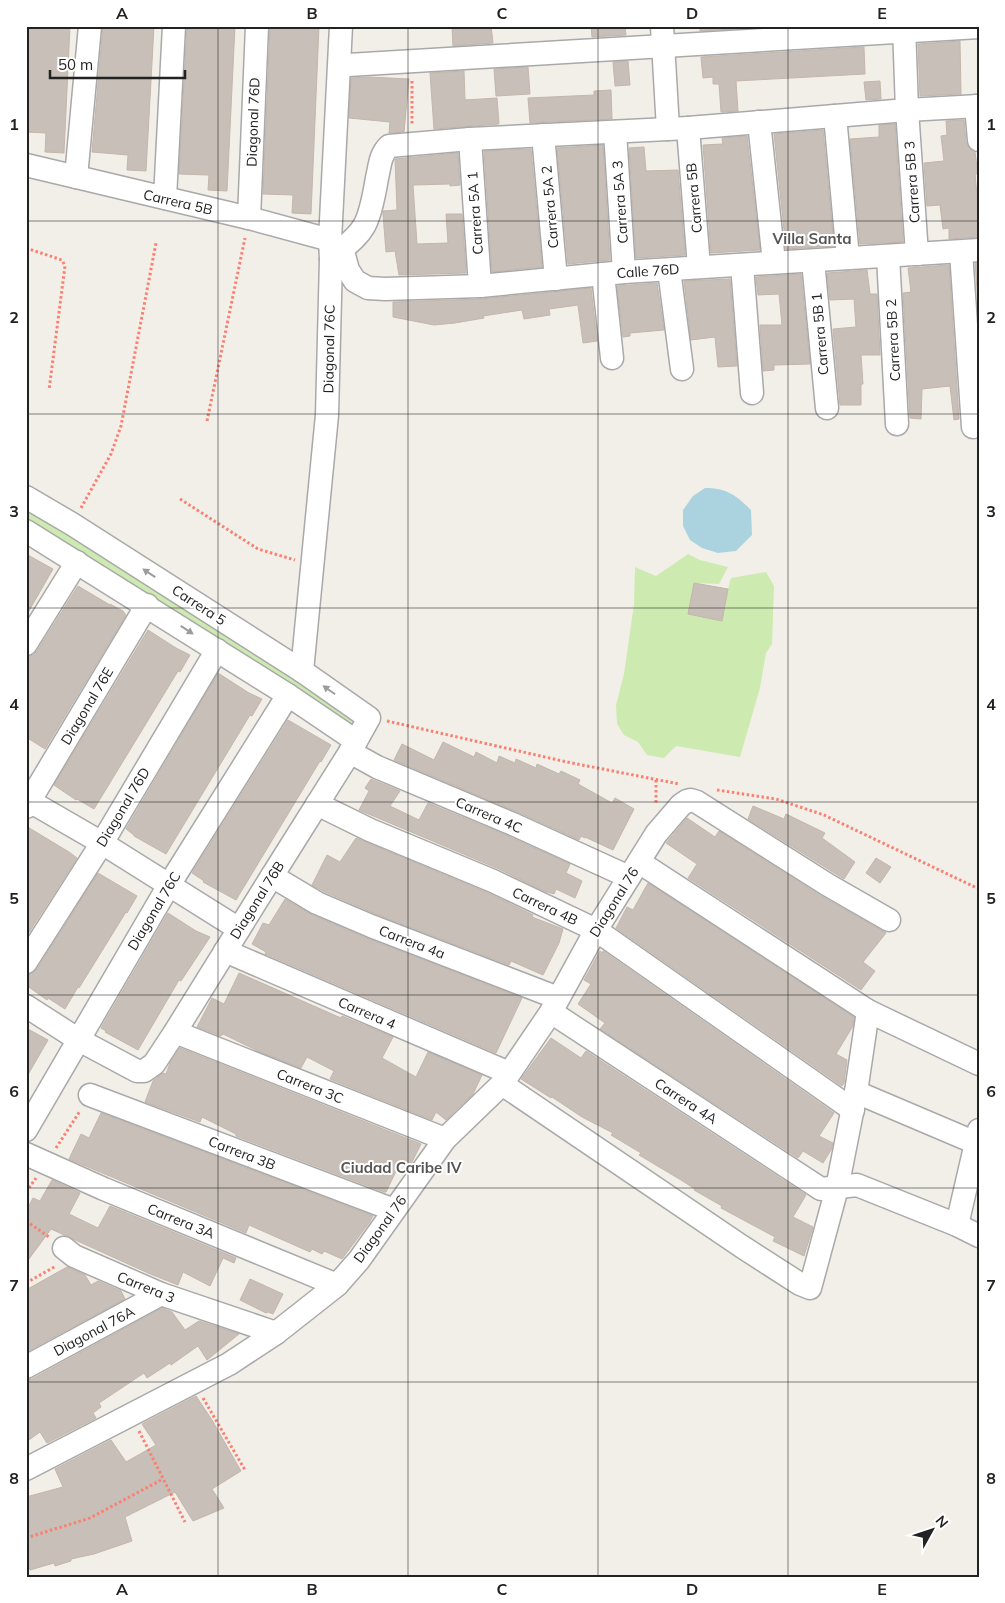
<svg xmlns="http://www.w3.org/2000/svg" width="1005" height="1603" font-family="Mulish,sans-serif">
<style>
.grass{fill:#cdebb0}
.water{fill:#aad3df}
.building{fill:#c7bfb8;stroke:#c4b6ab}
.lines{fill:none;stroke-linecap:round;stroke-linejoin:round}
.minor-casing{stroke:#a9a9a9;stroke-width:25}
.path{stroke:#fa8072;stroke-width:3;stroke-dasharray:2.5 2.5;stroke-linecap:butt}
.minor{stroke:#fff;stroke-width:22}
.oneway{fill:#9c9c9c}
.grid{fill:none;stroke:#222;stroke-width:1;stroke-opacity:0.55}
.labels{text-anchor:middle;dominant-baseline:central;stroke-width:4;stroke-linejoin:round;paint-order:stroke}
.street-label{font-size:14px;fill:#222;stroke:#fff}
.neighbourhood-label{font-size:15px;font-weight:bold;fill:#555;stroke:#fff}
.neatline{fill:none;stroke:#222;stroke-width:2}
.grid-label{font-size:16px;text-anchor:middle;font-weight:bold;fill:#222}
</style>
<rect width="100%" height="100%" fill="#f2efe9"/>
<g class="grass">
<polygon points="26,507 362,718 356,731 26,524"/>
<polygon points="688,554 700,560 728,567 719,584 694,583 688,614 722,620 728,589 731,578 766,572 774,586 772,644 766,653 760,688 740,757 676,746 664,758 647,755 638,742 624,735 617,724 616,705 624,674 634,604 635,567 656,576"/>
</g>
<path class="water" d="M705,488C726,488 736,495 751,510L752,535L736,551L718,553L702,548L690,540L683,526V510L693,496Z"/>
<g class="building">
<polygon points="26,26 70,26 64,153 45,152 46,133 26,132"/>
<polygon points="103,26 154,26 146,171 127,170 128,155 92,152"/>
<polygon points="187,26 235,26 227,191 208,190 209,175 179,174"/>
<polygon points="270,26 319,26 311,214 292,213 293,195 263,194"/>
<polygon points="452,26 491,26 493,43 453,46"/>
<polygon points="591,26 625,26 626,35 592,37"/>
<polygon points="700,26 750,26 750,28 700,31"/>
<polygon points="960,41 961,94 920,96 918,44"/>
<polygon points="864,47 865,74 736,81 738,111 721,112 719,84 713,84 713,77 703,78 701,57"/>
<polygon points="628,61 630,85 615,86 613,62"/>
<polygon points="528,67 530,94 496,96 494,69"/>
<polygon points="464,71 465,100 497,98 499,124 434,129 430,73"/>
<polygon points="369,77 409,79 404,132 389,133 390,122 349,118 351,78"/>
<polygon points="880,81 881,99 866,100 864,82"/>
<polygon points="611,90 612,119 530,123 528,98 594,95 594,91"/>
<polygon points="964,120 966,142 969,148 975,152 978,174 975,174 979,218 979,237 949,239 949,228 943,229 940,205 927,206 924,163 944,161 941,136 947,135 946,121"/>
<polygon points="895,124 903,242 860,244 850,139 879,137 879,125"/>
<polygon points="823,130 834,246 786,249 774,134"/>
<polygon points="747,136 760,250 711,253 703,145 723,144 722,138"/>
<polygon points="603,145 610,260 568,264 557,148"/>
<polygon points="644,147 646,171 678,170 685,255 636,258 629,148"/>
<polygon points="531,149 542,267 492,272 484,151"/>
<polygon points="458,153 460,185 450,186 450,184 413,185 417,244 448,243 446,214 462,214 466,273 399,275 395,251 386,252 383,214 383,211 397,210 395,159"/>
<polygon points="975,263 979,263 979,302 978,302"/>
<polygon points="949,265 959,419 954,420 950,386 922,389 921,419 910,418 903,293 911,292 908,268"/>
<polygon points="867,270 870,294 877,294 880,355 861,355 863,384 861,384 861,405 840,405 833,329 856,327 854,299 830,300 827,273"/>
<polygon points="801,274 810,364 774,365 774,370 763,371 760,325 782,325 779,294 758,295 756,277"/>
<polygon points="730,279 737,366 718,367 715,337 691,340 684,281"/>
<polygon points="657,283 664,330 630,333 630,336 623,337 617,286"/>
<polygon points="591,288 597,341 583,343 578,305 549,309 550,315 524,319 522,310 483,316 484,318 455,323 434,325 393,317 393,302 481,299"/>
<polygon points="26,554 53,569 26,616"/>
<polygon points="694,583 728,589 722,621 688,614"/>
<polygon points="78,586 110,605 110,604 123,611 126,615 45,749 26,737 26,657 33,655 37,651"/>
<polygon points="148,630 176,648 190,655 180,672 178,671 94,809 77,799 76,800 54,785"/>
<polygon points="218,673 249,693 262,699 252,716 250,715 166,854 134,836 134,835 126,829"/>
<polygon points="288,720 331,745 321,762 320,761 236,900 203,882 204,881 192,873"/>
<polygon points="443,742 474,757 476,752 497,763 499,756 515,763 516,759 536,768 537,764 559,774 561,771 580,780 578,784 612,803 615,798 634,809 613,850 585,837 585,838 581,836 579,840 520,813 394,760 402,744 434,760"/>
<polygon points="371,779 400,791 390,806 419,820 428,803 510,837 570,864 566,873 582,881 575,898 556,889 554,894 544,891 499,869 359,810 369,791 365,788"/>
<polygon points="753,806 784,819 786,814 825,833 822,838 855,862 844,879 748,819"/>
<polygon points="687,818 715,837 719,831 821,896 886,933 863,962 875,971 861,990 688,878 697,864 666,843"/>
<polygon points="26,826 69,852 77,858 26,937"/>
<polygon points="356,838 488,893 533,915 532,917 563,929 559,943 543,975 511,961 509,965 376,914 323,891 312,885 327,855 340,862"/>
<polygon points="876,858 891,867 880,883 866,873"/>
<polygon points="98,873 137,896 127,913 126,912 79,988 78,987 65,1009 48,998 47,1000 26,985 26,975 32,973 37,969"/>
<polygon points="648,883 854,1017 853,1026 836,1054 847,1060 844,1083 842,1086 616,928 627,907 633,910"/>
<polygon points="285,899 312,915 366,938 522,998 496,1053 268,955 265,954 266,952 252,944 263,923 269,925"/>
<polygon points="168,913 196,931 210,937 181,981 179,980 138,1050 105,1032 106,1031 101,1028"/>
<polygon points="600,951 603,953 603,951 834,1113 819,1136 833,1143 831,1150 823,1163 803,1151 798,1158 600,1029 605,1023 578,1004 591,984 584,980"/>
<polygon points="239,973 341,1018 342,1016 393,1037 382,1058 416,1077 428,1052 482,1075 473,1094 446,1120 436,1112 432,1120 330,1079 334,1071 307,1057 301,1068 258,1051 223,1034 221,1036 197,1027 212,998 224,1004"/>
<polygon points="26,1028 48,1040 26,1078"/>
<polygon points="551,1038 581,1058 586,1051 806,1195 793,1217 813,1227 804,1256 773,1241 775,1237 721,1208 722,1206 694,1190 695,1189 681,1180 639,1155 641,1153 611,1135 613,1133 582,1117 552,1097 551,1098 521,1079"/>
<polygon points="180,1048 421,1144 411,1164 402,1159 386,1192 384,1192 236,1136 236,1134 202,1117 200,1122 145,1102 153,1081 163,1073 166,1074 170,1063"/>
<polygon points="101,1113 373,1216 369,1223 342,1259 324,1251 322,1254 312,1249 310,1252 249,1225 246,1233 69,1159 81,1134 89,1138"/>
<polygon points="52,1180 80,1193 69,1214 98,1228 110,1206 236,1258 234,1263 223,1258 210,1286 183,1272 178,1285 148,1273 51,1229 26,1263 26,1211 33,1198 40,1201"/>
<polygon points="67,1267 85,1275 91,1285 98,1281 121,1291 125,1299 26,1352 26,1290"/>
<polygon points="250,1279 283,1294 273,1314 268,1312 266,1313 240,1300"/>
<polygon points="162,1308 172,1312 185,1330 199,1321 239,1334 207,1360 198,1346 171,1365 170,1363 147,1378 144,1373 99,1403 101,1407 93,1413 96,1418 47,1443 40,1432 26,1442 26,1380 32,1379"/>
<polygon points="196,1396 212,1420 241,1471 212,1489 224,1508 193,1521 175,1492 125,1517 132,1541 94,1554 71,1559 71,1561 55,1566 54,1563 30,1570 26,1557 26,1497 63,1487 55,1469 111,1440 126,1462 156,1445 142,1424"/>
</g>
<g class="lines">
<defs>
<g id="minor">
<polyline points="662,26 668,129"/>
<polyline points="904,26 907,110 917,254"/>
<polyline points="348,65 979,27"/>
<polyline points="976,106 979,140"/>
<polyline points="835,116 848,258"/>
<polyline points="759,122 774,262"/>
<polyline points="688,128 699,267"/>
<polyline points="615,132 624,272"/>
<polyline points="543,135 556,279"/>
<polyline points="470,139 480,286"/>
<polyline points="26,165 249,218 330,240"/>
<polyline points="76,177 90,26"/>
<polyline points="165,198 174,26"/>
<polyline points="249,218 257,26"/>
<polyline points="342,248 348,270 355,281 368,288 385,289 480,286 624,272 979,250"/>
<polyline points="961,252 973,427"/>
<polyline points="888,256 897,424"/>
<path d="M331,259C342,248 356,240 364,226C370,216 375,190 377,178C380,165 380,155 389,146L470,139L688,128L907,110L979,106"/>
<polyline points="813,261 827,408"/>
<polyline points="742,265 752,393"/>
<polyline points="669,270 682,369"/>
<polyline points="603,274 612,358"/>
<polyline points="26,497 72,524 302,671 369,718 350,752 272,876 175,1032 154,1064 144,1071 137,1071 79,1040 26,1006"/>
<polyline points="26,531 288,695 356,741"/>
<polyline points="26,644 77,562"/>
<polyline points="302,671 327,415 331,259 330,240 341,26"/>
<polyline points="350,752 377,767 515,825 629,877"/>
<polyline points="26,799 102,843 239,929"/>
<polyline points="317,804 370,830 493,881 596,930 853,1110"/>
<polyline points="26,807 147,605"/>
<polyline points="639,862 868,1011 979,1064"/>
<polyline points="272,876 317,903 371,926 558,998"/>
<polyline points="225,951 509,1073"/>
<polyline points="26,962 102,843 217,650"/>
<polyline points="551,1012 821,1189 857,1185 957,1225 979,1236"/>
<polyline points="175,1032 445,1139"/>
<polyline points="502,1084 741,1246 800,1284 810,1288 837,1188 856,1092 868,1011"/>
<polyline points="856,1092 976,1143"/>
<polyline points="90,1095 394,1210"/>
<polyline points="26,1130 169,885 288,695"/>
<polyline points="26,1154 104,1189 337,1285"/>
<polyline points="957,1225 979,1130"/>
<polyline points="64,1248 74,1256 161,1294 276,1333"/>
<polyline points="26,1367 161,1294"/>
<polyline points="26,1469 229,1364 276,1333 337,1285 359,1260 445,1139 502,1084 551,1012 596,930 656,834 681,805 687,801 691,800 697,802 828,885 889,920"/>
</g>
</defs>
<use href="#minor" class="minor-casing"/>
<g class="path">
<polyline points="412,81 412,125"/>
<polyline points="26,248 62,260 65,266 49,390"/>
<polyline points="207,421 245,238"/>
<polyline points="180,499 258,549 295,560"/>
<polyline points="81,508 111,454 121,426 156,243"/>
<polyline points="387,721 567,762 679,784"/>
<polyline points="656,780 656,804"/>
<polyline points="717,790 776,799 824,815 979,889"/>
<polyline points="56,1148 80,1111"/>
<polyline points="26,1192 36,1178"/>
<polyline points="26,1221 49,1237"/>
<polyline points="26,1283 56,1266"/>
<polyline points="203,1398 245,1470"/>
<polyline points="139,1431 185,1522"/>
<polyline points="26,1538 90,1518 163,1479"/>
</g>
<use href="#minor" class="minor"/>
</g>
<defs><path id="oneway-solid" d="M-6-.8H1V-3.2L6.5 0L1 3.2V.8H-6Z" transform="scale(1.25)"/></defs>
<g class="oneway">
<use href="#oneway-solid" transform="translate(149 573) rotate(-147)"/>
<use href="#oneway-solid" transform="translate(187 630) rotate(33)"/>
<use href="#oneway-solid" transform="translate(329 690) rotate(-145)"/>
</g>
<path class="grid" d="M218,26V1577M408,26V1577M598,26V1577M788,26V1577M26,221H979M26,414H979M26,608H979M26,802H979M26,995H979M26,1188H979M26,1382H979"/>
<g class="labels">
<g class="street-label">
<text transform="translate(253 122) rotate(-88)">Diagonal 76D</text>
<text transform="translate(912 182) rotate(-94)">Carrera 5B 3</text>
<text transform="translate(694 198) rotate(-95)">Carrera 5B</text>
<text transform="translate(178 202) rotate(13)">Carrera 5B</text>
<text transform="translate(620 202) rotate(-94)">Carrera 5A 3</text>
<text transform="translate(550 207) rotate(-95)">Carrera 5A 2</text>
<text transform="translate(475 213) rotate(-94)">Carrera 5A 1</text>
<text transform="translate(648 271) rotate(-4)">Calle 76D</text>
<text transform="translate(820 334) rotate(-95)">Carrera 5B 1</text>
<text transform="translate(893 340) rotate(-93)">Carrera 5B 2</text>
<text transform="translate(329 349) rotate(-89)">Diagonal 76C</text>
<text transform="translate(199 605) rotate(33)">Carrera 5</text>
<text transform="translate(87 706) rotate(-59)">Diagonal 76E</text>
<text transform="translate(123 807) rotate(-59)">Diagonal 76D</text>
<text transform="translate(489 815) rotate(23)">Carrera 4C</text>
<text transform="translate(257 900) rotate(-58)">Diagonal 76B</text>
<text transform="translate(614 902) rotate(-58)">Diagonal 76</text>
<text transform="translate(545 906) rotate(25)">Carrera 4B</text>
<text transform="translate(154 911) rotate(-59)">Diagonal 76C</text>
<text transform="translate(412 942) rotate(21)">Carrera 4a</text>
<text transform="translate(367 1013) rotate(23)">Carrera 4</text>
<text transform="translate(310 1086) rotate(22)">Carrera 3C</text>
<text transform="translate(686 1101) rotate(33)">Carrera 4A</text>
<text transform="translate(242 1153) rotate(21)">Carrera 3B</text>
<text transform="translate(181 1221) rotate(22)">Carrera 3A</text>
<text transform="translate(380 1229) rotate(-54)">Diagonal 76</text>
<text transform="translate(146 1287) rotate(22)">Carrera 3</text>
<text transform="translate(94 1331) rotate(-28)">Diagonal 76A</text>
</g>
<g class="neighbourhood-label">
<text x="812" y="238">Villa Santa</text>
<text x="401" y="1167">Ciudad Caribe IV</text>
</g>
</g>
<rect width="1005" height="1603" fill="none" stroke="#ffffff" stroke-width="55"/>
<g transform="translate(932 1530) rotate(50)" stroke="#ffffff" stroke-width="4" paint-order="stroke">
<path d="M0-4L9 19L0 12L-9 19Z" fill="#222222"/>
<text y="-8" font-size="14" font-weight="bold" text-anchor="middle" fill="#222222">N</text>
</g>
<path d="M50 70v8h135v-8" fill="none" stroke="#222222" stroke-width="2.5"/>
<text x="58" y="70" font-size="15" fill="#222222" stroke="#ffffff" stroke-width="4" paint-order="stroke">50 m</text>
<rect x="28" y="28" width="950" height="1548" class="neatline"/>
<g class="grid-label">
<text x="122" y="19">A</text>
<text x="312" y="19">B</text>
<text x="502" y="19">C</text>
<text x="692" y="19">D</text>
<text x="882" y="19">E</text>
<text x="14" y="130">1</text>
<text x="991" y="130">1</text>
<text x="14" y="323">2</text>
<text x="991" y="323">2</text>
<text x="14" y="517">3</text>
<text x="991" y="517">3</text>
<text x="14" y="710">4</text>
<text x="991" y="710">4</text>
<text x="14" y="904">5</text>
<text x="991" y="904">5</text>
<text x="14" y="1097">6</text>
<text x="991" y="1097">6</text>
<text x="14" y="1291">7</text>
<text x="991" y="1291">7</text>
<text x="14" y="1484">8</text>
<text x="991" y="1484">8</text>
<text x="122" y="1595">A</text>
<text x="312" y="1595">B</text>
<text x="502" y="1595">C</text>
<text x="692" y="1595">D</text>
<text x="882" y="1595">E</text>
</g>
</svg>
